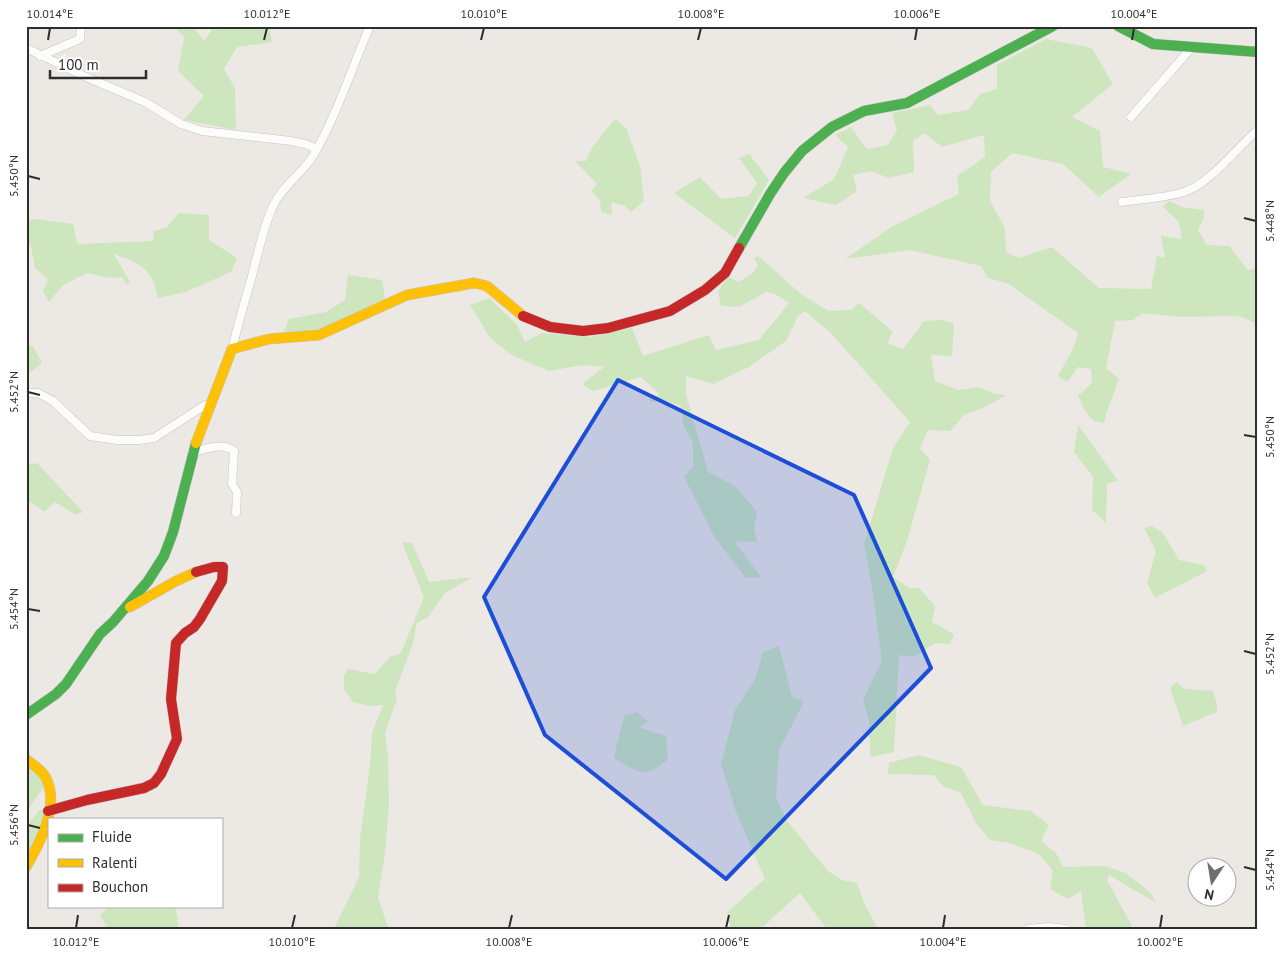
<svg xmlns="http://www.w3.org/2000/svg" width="1284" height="955" font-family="'PT Sans',sans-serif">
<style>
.green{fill:#cee6be}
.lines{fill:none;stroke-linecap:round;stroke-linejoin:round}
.street-casing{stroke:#c5c4c5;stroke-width:9}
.fast-casing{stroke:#c5c4c5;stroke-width:11}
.slow-casing{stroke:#c5c4c5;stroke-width:11}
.jam-casing{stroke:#c5c4c5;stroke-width:11}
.street{stroke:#fcfcfb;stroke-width:8}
.fast{stroke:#4caf50;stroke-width:10}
.slow{stroke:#ffc107;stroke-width:10}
.jam{stroke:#c62828;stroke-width:10}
.marked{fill:#1d4ed8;fill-opacity:0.2;stroke:#1d4ed8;stroke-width:4;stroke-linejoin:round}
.ticks{fill:none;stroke:#2e2e2e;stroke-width:2}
.neatline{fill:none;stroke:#2e2e2e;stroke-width:2}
.ticks-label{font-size:12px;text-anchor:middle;fill:#2e2e2e}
</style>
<rect width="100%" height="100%" fill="#ece8e4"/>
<g class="green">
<polygon points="174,26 193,26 204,41 214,26 269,26 272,42 237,47 224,69 235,88 236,130 184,120 204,96 178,71 184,37"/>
<path d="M1046,39L1092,48L1113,84L1072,117L1100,131L1103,167L1131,174L1099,197L1063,164L1012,153L991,172L990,201L1005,228L1006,252L1019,258L1052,247L1099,288L1151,289L1157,256L1165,258L1161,236L1182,239L1179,222L1163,207L1169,201L1182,207L1204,210V218L1198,230L1207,245L1229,246L1248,270L1258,268V324L1239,316L1180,317L1143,313L1133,320L1115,321L1106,368L1119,379L1106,414L1104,423C1088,423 1084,408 1078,396L1092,383L1091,369L1078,367L1067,382L1058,376L1074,347L1078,333L1009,284L988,278L981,266L910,250L845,259L893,226L959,194L957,176L985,157L984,135L942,147L924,133L913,141L914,172L889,178L870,171L853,175L857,191L836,205L803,198L834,179L848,147L835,135L851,127L867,149L888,145L897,130L892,113L930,105L938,115L968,110L980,94L997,89V65Z"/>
<polygon points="615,119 626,128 640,166 644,201 631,212 625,206 611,202 612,215 601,212 600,200 591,191 597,184 575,161 586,161 593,146"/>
<polygon points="749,154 769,180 735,238 674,193 700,177 721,199 748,196 757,183 739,158"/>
<path d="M179,213L209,215V240L237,258L231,272L185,292L158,298C152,268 141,263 114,254L130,282L127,285L122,277L110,278L87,273L63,285L49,302L43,291L48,280L35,268L31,246L26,241V220L37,219L73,224L77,244L153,241L154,231L167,227Z"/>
<polygon points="758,256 801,294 829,311 851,310 859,303 893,332 887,343 903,349 924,321 943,320 954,324 952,356 931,355 935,381 958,390 978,387 995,394 1007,395 985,407 964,415 950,431 928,430 920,448 930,460 907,541 893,577 910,588 919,588 935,606 932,622 954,634 950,644 935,643 914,657 899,655 894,752 870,757 869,721 863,700 882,661 871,581 864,544 893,448 910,422 830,332 805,311 798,316 786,341 749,367 713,384 686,376 686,394 708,472 735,486 757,512 754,530 758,542 734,541 761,577 746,578 715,538 684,477 693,466 693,443 683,424 681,406 666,401 651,402 648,398 660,395 641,377 593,391 582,384 604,367 583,365 549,371 512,355 490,338 470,305 489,298 517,325 525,342 542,333 591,337 632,328 643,356 709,335 716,350 759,340 789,303 775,294 766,292 739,307 721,306 718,291 728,277 739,282 752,274 758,266 754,258"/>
<polygon points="348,275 382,280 385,299 368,311 313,333 283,334 289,319 326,312 345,300"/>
<polygon points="27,344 33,346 42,363 31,372 26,369"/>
<polygon points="1078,425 1118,481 1107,484 1106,523 1092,510 1093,477 1074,452"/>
<polygon points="37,463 83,512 76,515 55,502 44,512 26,499 26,465"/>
<polygon points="1152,526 1163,533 1179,560 1203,565 1207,571 1155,598 1147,583 1156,551 1144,528"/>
<polygon points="402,542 412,543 429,582 473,577 446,592 428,617 417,623 413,643 395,691 397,699 385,733 388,755 389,805 385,853 378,897 387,925 391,929 334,929 359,877 360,839 370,766 372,733 383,705 369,706 353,702 344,689 344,675 348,669 375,674 390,657 401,653 424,597"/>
<polygon points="779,646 792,696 804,702 779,750 776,798 787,821 828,871 842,880 857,883 865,905 878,929 827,929 800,893 760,929 731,929 727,912 765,879 736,812 721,764 735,710 755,680 763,652"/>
<polygon points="1176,682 1185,689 1213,691 1217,704 1217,712 1183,726 1170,688"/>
<path d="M637,712L648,722L638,727L666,736L668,759C645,780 637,773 614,757L624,716Z"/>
<polygon points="918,755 961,767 983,805 1031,811 1049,825 1041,841 1056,853 1063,867 1104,866 1126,873 1151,893 1156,903 1109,875 1107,880 1132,926 1128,929 1086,929 1081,891 1068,899 1050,889 1053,871 1039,854 1010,843 990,840 977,825 961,793 943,786 934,775 888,774 889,763"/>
<polygon points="26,765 42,779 44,787 26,812"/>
<polygon points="40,809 46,811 26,863 26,827"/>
<polygon points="110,906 175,906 179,929 108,929 100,915"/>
</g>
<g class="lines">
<defs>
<g id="street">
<polyline points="26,48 86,77 145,102 181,124 202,131 291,141 305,144 317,149"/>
<polyline points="40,56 80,39 81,26"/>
<polyline points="1131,117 1192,47"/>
<path d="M1122,202C1142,199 1165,198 1184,192C1210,184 1236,148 1258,130"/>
<path d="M232,349C238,325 245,300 252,276C258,253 263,228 273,206C282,186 302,174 313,156C337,115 351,70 370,26"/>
<polyline points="26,393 38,393 53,401 90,436 117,440 139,440 154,438 199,409 206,405 210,405"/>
<path d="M192,453C205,449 222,442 234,451L232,484L237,492L236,513"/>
<polyline points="1028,929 1049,927 1066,929"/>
</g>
<g id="fast">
<polyline points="1118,26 1153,44 1258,52"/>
<polyline points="739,248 770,194 784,173 802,151 832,127 864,111 907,103 1053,26"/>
<polyline points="26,715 56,694 66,684 100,634 113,622 148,581 164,556 173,532 196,443"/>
</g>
<g id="slow">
<polyline points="196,443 232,349 269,339 319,335 407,295 474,283 487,286 523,316"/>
<polyline points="130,607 176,581 196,572"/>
<path d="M26,759C33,765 42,770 46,778C60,806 40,843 26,867"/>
</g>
<g id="jam">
<polyline points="523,316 550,327 583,331 608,328 670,311 705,290 725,273 739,248"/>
<polyline points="48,811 87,800 144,788 154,783 161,774 177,739 171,699 176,643 185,633 194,627 200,619 222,581 223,567 214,567 196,572"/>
</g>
</defs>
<use href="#street" class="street-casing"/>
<use href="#fast" class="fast-casing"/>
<use href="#slow" class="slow-casing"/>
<use href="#jam" class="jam-casing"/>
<use href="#street" class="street"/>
<use href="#fast" class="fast"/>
<use href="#slow" class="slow"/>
<use href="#jam" class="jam"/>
</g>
<path class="marked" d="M618,380L854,495L931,668L726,879L545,735L484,597Z"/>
<path class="ticks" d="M48,40L50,28M264,40L267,28M481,40L484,28M698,40L701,28M915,40L917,28M1132,40L1134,28M28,176L40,179M1244,218L1256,221M28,392L40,395M1244,435L1256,437M28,609L40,611M1244,651L1256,654M28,825L40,828M1244,867L1256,870M76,928L78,915M292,928L295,915M509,928L512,915M726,928L729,915M943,928L945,915M1160,928L1162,915"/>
<rect width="1284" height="955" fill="none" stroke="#ffffff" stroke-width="55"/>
<rect x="48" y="818" width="175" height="90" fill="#ffffff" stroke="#ababab"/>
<rect x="58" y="834" width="25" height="8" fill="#4caf50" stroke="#ababab"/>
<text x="92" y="842" font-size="15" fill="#2e2e2e">Fluide</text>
<rect x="58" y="859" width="25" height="8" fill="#ffc107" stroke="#ababab"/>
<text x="92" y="868" font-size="15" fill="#2e2e2e">Ralenti</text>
<rect x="58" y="884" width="25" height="8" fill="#c62828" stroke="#ababab"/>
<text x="92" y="892" font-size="15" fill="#2e2e2e">Bouchon</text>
<g transform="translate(1212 882) rotate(192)"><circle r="24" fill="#ffffff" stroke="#ababab"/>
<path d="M0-4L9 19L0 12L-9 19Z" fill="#706f6e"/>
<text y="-8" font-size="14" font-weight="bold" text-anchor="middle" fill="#2e2e2e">N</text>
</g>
<path d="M50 70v8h96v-8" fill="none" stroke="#2e2e2e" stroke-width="2.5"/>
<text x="58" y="70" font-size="15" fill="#2e2e2e" stroke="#ffffff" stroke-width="4" paint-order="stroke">100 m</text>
<rect x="28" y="28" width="1228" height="900" class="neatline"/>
<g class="ticks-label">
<text x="50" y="18">10.014°E</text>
<text x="267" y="18">10.012°E</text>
<text x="484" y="18">10.010°E</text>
<text x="701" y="18">10.008°E</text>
<text x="917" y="18">10.006°E</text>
<text x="1134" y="18">10.004°E</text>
<text transform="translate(14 176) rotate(-90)" y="4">5.450°N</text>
<text transform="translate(1270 221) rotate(-90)" y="4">5.448°N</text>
<text transform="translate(14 392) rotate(-90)" y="4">5.452°N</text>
<text transform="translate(1270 437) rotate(-90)" y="4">5.450°N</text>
<text transform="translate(14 609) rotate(-90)" y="4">5.454°N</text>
<text transform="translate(1270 654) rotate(-90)" y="4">5.452°N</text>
<text transform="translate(14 825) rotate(-90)" y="4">5.456°N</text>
<text transform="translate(1270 870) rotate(-90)" y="4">5.454°N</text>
<text x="76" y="946">10.012°E</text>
<text x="292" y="946">10.010°E</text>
<text x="509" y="946">10.008°E</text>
<text x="726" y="946">10.006°E</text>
<text x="943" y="946">10.004°E</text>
<text x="1160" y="946">10.002°E</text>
</g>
</svg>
